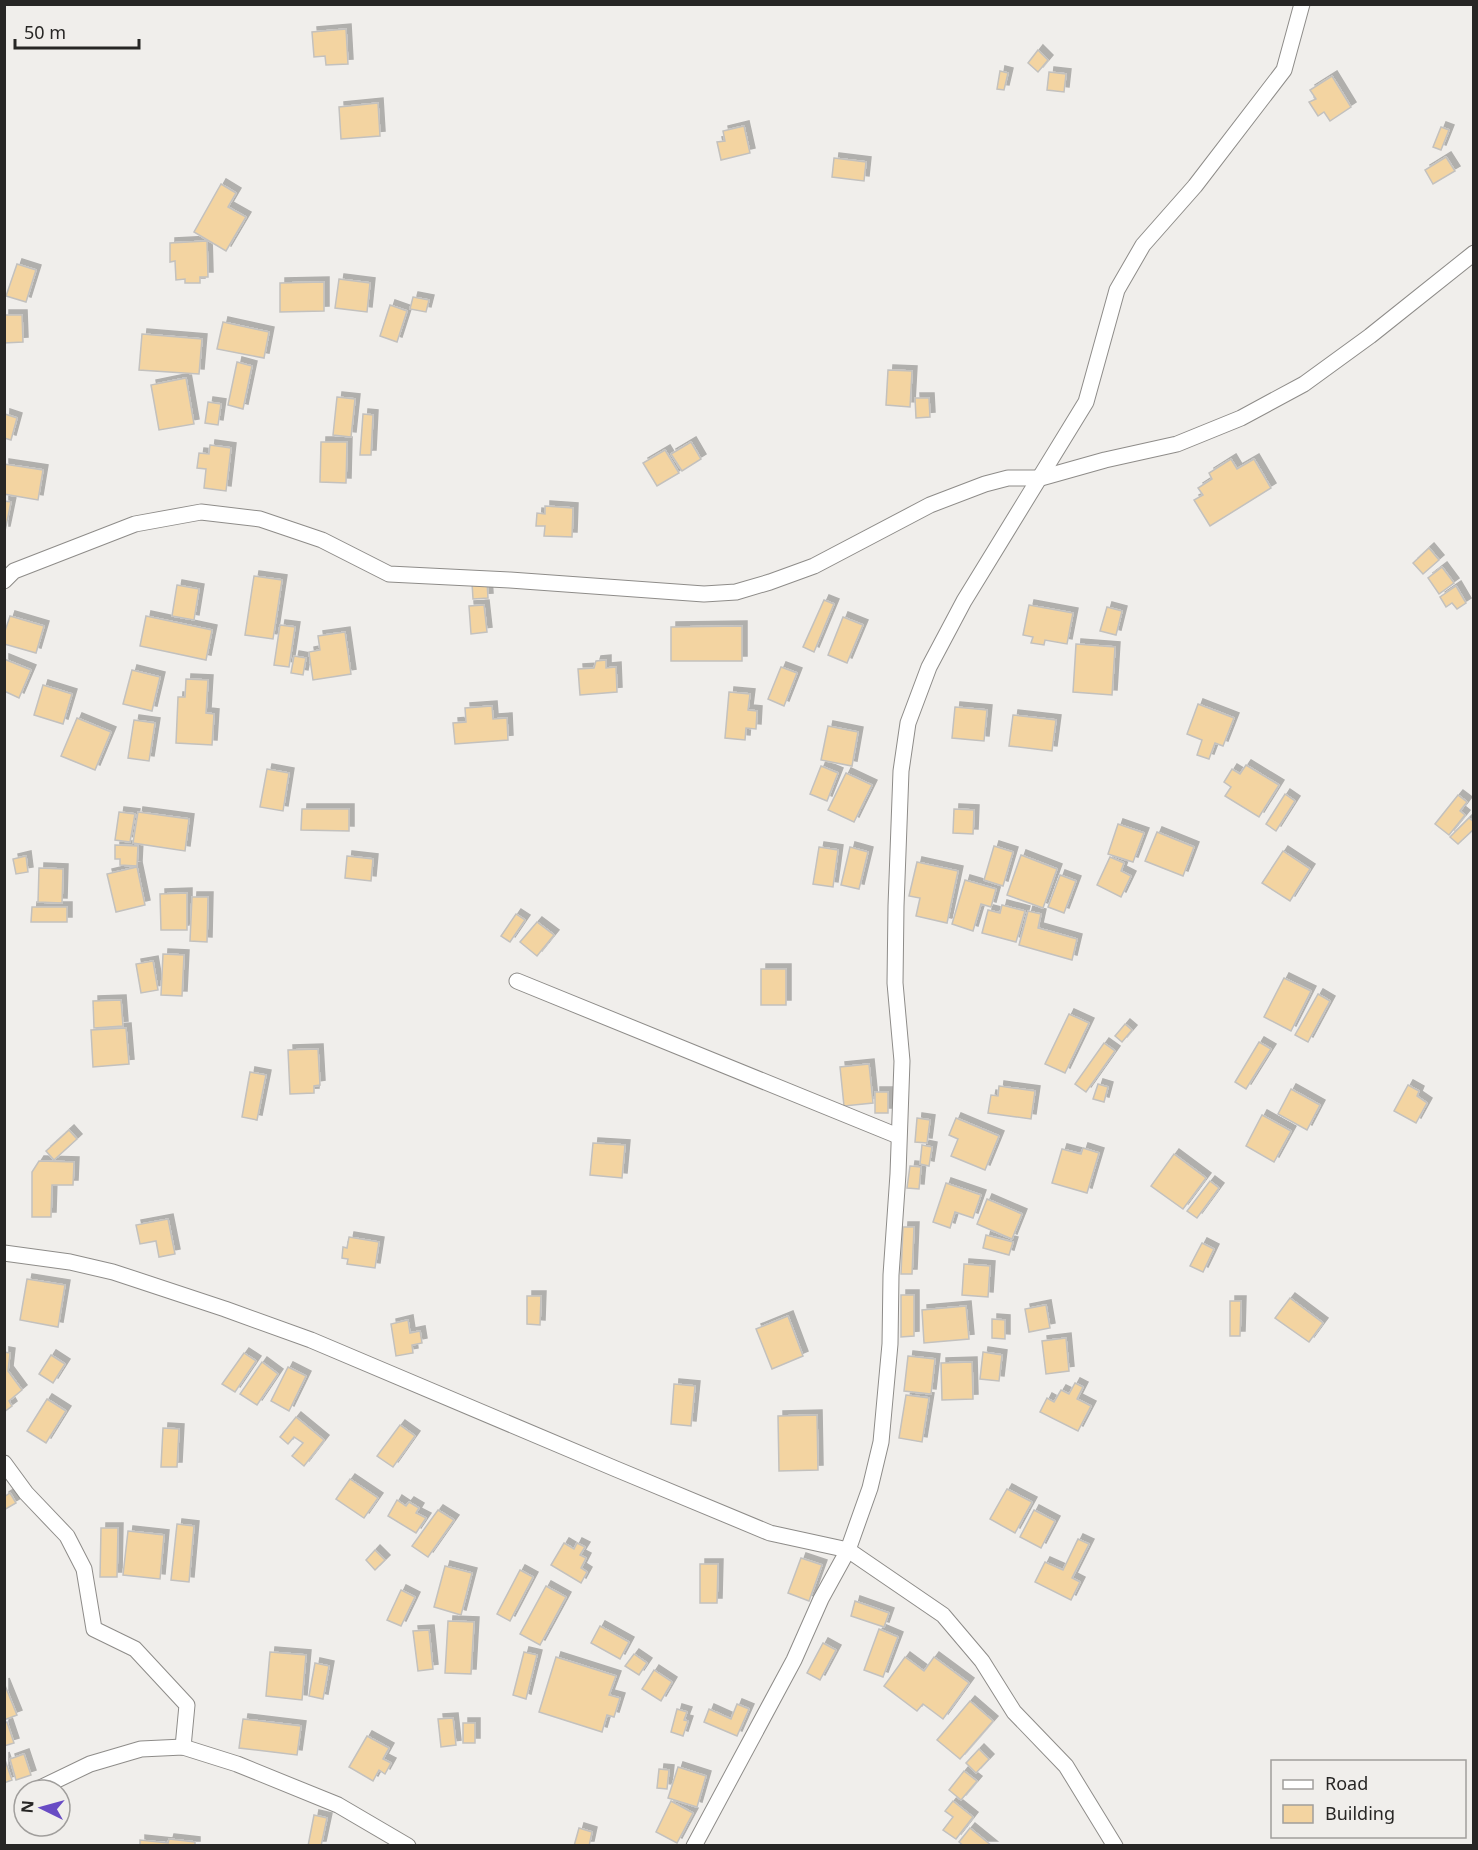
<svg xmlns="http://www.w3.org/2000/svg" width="1478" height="1850" font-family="'Noto Sans',sans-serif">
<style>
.building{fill:#f3d4a1;stroke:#c3c1be;stroke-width:1.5;filter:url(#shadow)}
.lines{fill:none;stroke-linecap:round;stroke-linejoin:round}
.minor-casing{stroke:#8e8c89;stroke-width:17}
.minor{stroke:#fff;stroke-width:15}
</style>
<defs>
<filter id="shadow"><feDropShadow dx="5" dy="-5" stdDeviation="0" flood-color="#0004"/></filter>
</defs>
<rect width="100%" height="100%" fill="#f0eeeb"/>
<g class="building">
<polygon points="346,29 348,64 326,65 325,56 314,57 312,32"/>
<polygon points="1038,50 1048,60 1038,72 1028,63"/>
<polygon points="1000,71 1008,73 1004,90 997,89"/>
<polygon points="1049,72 1066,74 1064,92 1047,90"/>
<polygon points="1332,76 1351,107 1330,121 1324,112 1318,116 1309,102 1316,99 1310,90"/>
<polygon points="378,103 380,136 341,139 339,107"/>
<polygon points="744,126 750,153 721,160 717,142 725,141 723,131"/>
<polygon points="1441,127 1449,130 1441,150 1433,147"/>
<polygon points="1446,157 1455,171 1433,184 1425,170"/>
<polygon points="834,158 866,162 864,181 832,177"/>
<polygon points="221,184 236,193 228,207 246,217 226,251 194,232"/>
<polygon points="207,241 208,277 200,277 200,283 185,283 185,279 176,280 175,261 170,262 170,243"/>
<polygon points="17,264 36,270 26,302 6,296"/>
<polygon points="339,279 370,283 367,312 335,308"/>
<polygon points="324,282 324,311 280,312 280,283"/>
<polygon points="413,297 429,300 426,312 410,309"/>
<polygon points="390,305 407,311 397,342 380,336"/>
<polygon points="4,315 22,315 23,342 4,343"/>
<polygon points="223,322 269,332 264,358 217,349"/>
<polygon points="142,334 202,339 199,374 139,370"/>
<polygon points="237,362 252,366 243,409 228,405"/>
<polygon points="888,370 912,371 910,407 886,405"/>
<polygon points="186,378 194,424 159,430 151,385"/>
<polygon points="337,397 355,399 351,437 333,435"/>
<polygon points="915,398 929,398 930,417 916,418"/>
<polygon points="208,402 221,404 218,425 205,423"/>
<polygon points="5,414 17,418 11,440 4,438"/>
<polygon points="363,414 373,415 371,455 360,455"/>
<polygon points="321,442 347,442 346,483 320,482"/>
<polygon points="691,442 701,459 682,471 671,454"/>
<polygon points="210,445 231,448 226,491 204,488 206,469 197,468 199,453 209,454"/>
<polygon points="665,450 679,473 657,486 643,463"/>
<polygon points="1231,459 1237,469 1254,459 1271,488 1210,526 1194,500 1203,495 1198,488 1212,479 1209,473"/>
<polygon points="4,464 43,470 38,500 4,494"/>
<polygon points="4,501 11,502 5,531 4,531"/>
<polygon points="545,506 573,508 572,537 544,536 545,526 536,526 537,513 545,514"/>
<polygon points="1429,548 1439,560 1423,574 1413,563"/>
<polygon points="1442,567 1454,583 1439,594 1428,578"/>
<polygon points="254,576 282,580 273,639 245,635"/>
<polygon points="487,582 488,598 473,599 472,583"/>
<polygon points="177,585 199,589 194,620 172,616"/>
<polygon points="1456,586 1466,603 1457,609 1452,603 1446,607 1440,597"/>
<polygon points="824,600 834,604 814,652 803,647"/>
<polygon points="484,605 487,632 471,634 469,606"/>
<polygon points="1029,605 1073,613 1067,644 1045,640 1044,645 1031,643 1033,637 1023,635"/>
<polygon points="1107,607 1122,611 1116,635 1100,631"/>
<polygon points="10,616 44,626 36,653 4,644 4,634"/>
<polygon points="146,616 212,630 206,660 140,646"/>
<polygon points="843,617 863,625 847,663 828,655"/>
<polygon points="280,625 295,627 289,667 274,665"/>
<polygon points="742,626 742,661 671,661 671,627"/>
<polygon points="345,632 351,674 313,680 309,652 320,650 318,636"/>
<polygon points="1076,644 1115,647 1112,695 1073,692"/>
<polygon points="294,656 306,658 303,675 291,673"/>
<polygon points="4,659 31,670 19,698 4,691"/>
<polygon points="606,660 606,668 616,667 617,692 580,695 578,669 594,668 596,661"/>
<polygon points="781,667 797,673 784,706 768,699"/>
<polygon points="132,670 160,677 152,711 123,704"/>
<polygon points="186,679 208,680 206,713 214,714 212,745 176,743 178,697 185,697"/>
<polygon points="43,685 72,694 63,724 34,715"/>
<polygon points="729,692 750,694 748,710 757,711 756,729 746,728 745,740 725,738"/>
<polygon points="1198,704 1234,718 1223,746 1215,743 1209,759 1197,755 1202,740 1187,734"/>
<polygon points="492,706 493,719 507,718 508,740 455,744 453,723 466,722 465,708"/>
<polygon points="955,707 987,710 984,741 952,738"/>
<polygon points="1013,715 1056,720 1052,751 1009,746"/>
<polygon points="77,718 111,732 95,770 61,756"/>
<polygon points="134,720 155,723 149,761 128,758"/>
<polygon points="828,726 858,732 852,766 821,760"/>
<polygon points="1246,765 1279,785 1259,817 1225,796 1231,787 1224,782 1232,769 1240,774"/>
<polygon points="821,766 838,773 827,801 810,794"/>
<polygon points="267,769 289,773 283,811 260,807"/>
<polygon points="846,773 872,785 854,822 828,810"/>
<polygon points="1285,794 1295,801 1276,831 1266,824"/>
<polygon points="1458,795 1467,802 1460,811 1465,815 1449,835 1435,824"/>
<polygon points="302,809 349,809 349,831 301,830"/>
<polygon points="954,809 974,810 973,834 953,833"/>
<polygon points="119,812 135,814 130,842 115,840"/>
<polygon points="138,812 189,819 185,851 133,843"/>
<polygon points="1469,818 1474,822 1474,829 1458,844 1450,837"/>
<polygon points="1118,824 1144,833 1133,862 1108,854"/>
<polygon points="1157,832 1194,847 1183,876 1145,861"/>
<polygon points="115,845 138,846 137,866 120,865 120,859 115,859"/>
<polygon points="994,846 1013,852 1003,886 984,880"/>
<polygon points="819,847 838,850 833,887 813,884"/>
<polygon points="850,847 868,852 859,889 841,885"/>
<polygon points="1283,851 1310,869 1290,901 1262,883"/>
<polygon points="1021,855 1057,869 1043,908 1007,895"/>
<polygon points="26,856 28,872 16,874 13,859"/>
<polygon points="347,856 373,859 371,881 345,878"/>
<polygon points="1110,857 1124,863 1121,871 1131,876 1121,897 1097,885"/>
<polygon points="917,862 958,871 947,923 916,916 920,898 909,896"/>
<polygon points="137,867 145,905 116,912 107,874"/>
<polygon points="39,868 63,869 62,903 38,902"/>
<polygon points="1060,875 1076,881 1064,913 1048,907"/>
<polygon points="965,880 996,889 991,907 981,904 973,931 952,924"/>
<polygon points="187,893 187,930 161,930 160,894"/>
<polygon points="192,897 208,897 207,942 190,941"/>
<polygon points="1002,905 1025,911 1016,942 982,933 988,910 1000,913"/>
<polygon points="32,907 67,907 67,922 31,922"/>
<polygon points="1028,911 1041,914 1038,928 1077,939 1072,960 1019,945"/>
<polygon points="516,914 525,920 510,942 501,936"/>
<polygon points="537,922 554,935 537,956 520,942"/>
<polygon points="163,954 184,955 182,996 161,995"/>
<polygon points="153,961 158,990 141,993 136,964"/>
<rect x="761" y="969" width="25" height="36"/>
<polygon points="1284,978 1311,991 1291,1031 1264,1017"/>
<polygon points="1318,994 1330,1001 1308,1042 1295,1035"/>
<polygon points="121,1000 123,1026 94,1028 93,1001"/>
<polygon points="1069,1014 1089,1023 1065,1073 1045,1064"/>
<polygon points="1125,1024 1132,1030 1122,1042 1115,1036"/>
<polygon points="126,1028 129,1064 93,1067 91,1030"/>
<polygon points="1259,1042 1271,1049 1246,1089 1235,1082"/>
<polygon points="1104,1043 1115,1051 1086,1092 1075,1084"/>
<polygon points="318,1049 320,1085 314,1086 314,1093 290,1094 288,1050"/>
<polygon points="869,1064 873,1103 844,1106 840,1067"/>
<polygon points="250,1072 266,1075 257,1120 242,1117"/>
<polygon points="1098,1084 1108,1087 1104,1102 1093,1099"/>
<polygon points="1408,1085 1419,1091 1417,1096 1427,1103 1416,1123 1394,1111"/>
<polygon points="999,1086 1035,1091 1031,1119 988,1113 991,1095 998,1096"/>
<polygon points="1291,1089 1320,1105 1307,1130 1278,1114"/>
<rect x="875" y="1092" width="13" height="21"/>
<polygon points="1262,1115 1291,1131 1274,1162 1246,1146"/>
<polygon points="917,1118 930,1120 927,1143 915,1142"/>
<polygon points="956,1118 999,1136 985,1170 951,1156 958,1139 949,1135"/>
<polygon points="69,1130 77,1139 54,1160 46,1151"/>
<polygon points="593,1143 625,1145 622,1178 590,1175"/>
<polygon points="922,1145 932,1147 929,1166 920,1164"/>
<polygon points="1083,1148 1099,1153 1087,1193 1052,1183 1062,1149 1081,1154"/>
<polygon points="1174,1154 1206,1178 1183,1209 1151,1186"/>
<polygon points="39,1161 74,1162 73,1185 52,1185 51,1217 32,1217 32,1172"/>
<polygon points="910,1166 921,1167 919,1189 907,1188"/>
<polygon points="1210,1181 1219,1188 1197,1218 1187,1211"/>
<polygon points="946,1183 981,1195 973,1218 955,1212 950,1228 933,1222"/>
<polygon points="987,1199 1022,1214 1012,1239 977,1224"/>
<polygon points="168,1219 175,1254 159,1257 156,1241 140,1244 136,1225"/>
<polygon points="903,1227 914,1227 912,1274 901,1274"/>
<polygon points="986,1235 1013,1242 1009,1255 983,1248"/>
<polygon points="349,1237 379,1242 375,1268 347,1264 348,1259 342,1258 343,1247 347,1248"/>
<polygon points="1202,1243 1214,1249 1203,1272 1190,1266"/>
<polygon points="964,1264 990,1266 988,1297 962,1295"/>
<polygon points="27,1279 65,1285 58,1327 20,1320"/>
<polygon points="901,1295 914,1295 914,1336 901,1337"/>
<polygon points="527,1296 541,1296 540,1325 527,1324"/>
<polygon points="1290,1298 1323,1323 1309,1342 1275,1318"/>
<polygon points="1230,1301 1241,1301 1240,1336 1230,1336"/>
<polygon points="1046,1305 1050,1328 1029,1332 1025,1309"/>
<polygon points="966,1306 969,1339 924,1343 922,1310"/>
<polygon points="788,1316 803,1356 772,1369 756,1329"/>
<polygon points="992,1319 1005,1320 1005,1339 992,1338"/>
<polygon points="408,1320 410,1333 420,1331 422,1343 412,1345 413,1353 396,1356 391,1324"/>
<polygon points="1066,1338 1069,1371 1046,1374 1042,1341"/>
<polygon points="4,1352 10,1353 8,1371 22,1390 9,1401 12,1406 4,1412"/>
<polygon points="983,1352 1002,1355 999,1381 980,1379"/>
<polygon points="244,1353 256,1361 235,1392 222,1384"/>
<polygon points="51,1355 65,1364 53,1383 39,1374"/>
<polygon points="908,1356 935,1359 931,1394 904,1391"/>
<polygon points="262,1362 278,1374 257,1405 240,1394"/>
<polygon points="972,1362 973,1399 942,1400 941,1363"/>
<polygon points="288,1367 306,1376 289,1411 271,1401"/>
<polygon points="1075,1383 1083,1387 1077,1399 1091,1406 1078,1431 1040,1412 1047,1398 1054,1402 1061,1390 1069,1394"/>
<polygon points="674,1384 695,1386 691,1426 671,1424"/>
<polygon points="906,1395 929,1398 922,1442 899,1438"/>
<polygon points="47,1399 66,1411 46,1443 27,1431"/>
<polygon points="817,1415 818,1470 779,1471 778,1416"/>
<polygon points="296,1417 324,1440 304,1466 292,1456 303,1443 294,1437 288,1444 280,1437"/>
<polygon points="400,1425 415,1436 393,1467 377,1456"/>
<polygon points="163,1428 179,1429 177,1467 161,1467"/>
<polygon points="350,1479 378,1498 364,1518 336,1499"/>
<polygon points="1007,1489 1032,1502 1015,1533 990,1519"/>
<polygon points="10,1493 16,1503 4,1510 4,1497"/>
<polygon points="397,1500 406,1506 409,1502 419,1508 416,1513 426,1518 416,1533 388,1516"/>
<polygon points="438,1510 454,1520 428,1557 412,1546"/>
<polygon points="1034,1510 1055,1521 1041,1548 1020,1537"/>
<polygon points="177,1524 194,1526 189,1582 171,1580"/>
<polygon points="101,1528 118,1528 117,1577 100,1577"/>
<polygon points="128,1531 164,1535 160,1579 123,1575"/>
<polygon points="1078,1539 1089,1544 1072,1578 1080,1582 1071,1600 1035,1582 1045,1562 1063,1570"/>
<polygon points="564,1543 574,1549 577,1543 585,1547 580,1555 586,1558 581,1568 587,1572 581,1583 551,1565"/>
<polygon points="375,1550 385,1560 375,1570 366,1560"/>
<polygon points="801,1558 822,1565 809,1601 788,1593"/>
<polygon points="700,1564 718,1564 717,1603 700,1603"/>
<polygon points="445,1566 472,1573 461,1615 434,1607"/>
<polygon points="520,1570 533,1577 510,1621 497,1614"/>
<polygon points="546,1586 566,1597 540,1645 520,1634"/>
<polygon points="401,1590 415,1597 401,1626 387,1620"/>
<polygon points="855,1601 889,1613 884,1627 851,1616"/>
<polygon points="448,1621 474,1622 471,1674 445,1673"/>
<polygon points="600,1626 629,1642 620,1659 591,1643"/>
<polygon points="879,1629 898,1637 883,1677 864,1670"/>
<polygon points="429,1630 433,1669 418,1671 413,1631"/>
<polygon points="823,1643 836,1650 820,1680 807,1673"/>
<polygon points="270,1652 306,1655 302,1700 266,1696"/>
<polygon points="524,1652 537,1655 526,1699 513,1695"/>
<polygon points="634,1654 647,1663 639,1675 625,1666"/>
<polygon points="556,1657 616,1676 609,1695 620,1698 614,1717 607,1715 602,1732 539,1712"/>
<polygon points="905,1657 924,1671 934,1657 969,1683 943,1719 923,1704 917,1711 884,1686"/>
<polygon points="315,1663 329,1666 323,1699 309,1696"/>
<polygon points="654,1670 672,1682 661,1701 642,1689"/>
<polygon points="4,1683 17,1715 4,1720"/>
<polygon points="970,1701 993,1721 960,1759 937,1740"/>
<polygon points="737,1704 749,1709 737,1736 704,1722 709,1709 731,1719"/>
<polygon points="677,1709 687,1712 684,1720 688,1721 683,1736 671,1732"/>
<polygon points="453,1718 456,1745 441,1747 438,1719"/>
<polygon points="243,1719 301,1726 297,1755 239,1748"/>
<polygon points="7,1722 14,1743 4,1746 4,1723"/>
<rect x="463" y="1723" width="12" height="20"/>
<polygon points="367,1736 389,1748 383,1759 391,1763 385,1774 379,1770 373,1781 349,1767"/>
<polygon points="979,1749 989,1759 976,1773 966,1763"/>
<polygon points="24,1754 31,1775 16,1780 10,1759"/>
<polygon points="4,1757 12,1780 4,1783"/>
<polygon points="678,1767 706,1776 697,1807 668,1798"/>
<polygon points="659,1769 669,1770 667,1789 657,1788"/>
<polygon points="964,1771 977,1781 961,1800 949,1790"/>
<polygon points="671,1801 693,1813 677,1843 656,1832"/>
<polygon points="953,1801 973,1817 956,1839 943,1830 953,1817 945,1811"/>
<polygon points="314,1815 327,1818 321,1846 308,1846"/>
<polygon points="579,1828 592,1832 589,1846 574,1846"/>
<polygon points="970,1828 992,1846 964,1846 959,1842"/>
<polygon points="169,1839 195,1842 195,1846 140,1846 140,1840 168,1843"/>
</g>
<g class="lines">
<defs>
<g id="minor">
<polyline points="4,581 14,571 135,524 201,512 260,519 322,540 389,574 510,580 704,594 736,592 770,582 814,566 930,505 985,484 1008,478 1041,478 1105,460 1177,444 1241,418 1304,384 1370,336 1474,253"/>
<polyline points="517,981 898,1136"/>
<polyline points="4,1253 70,1262 113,1272 225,1309 311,1340 616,1469 770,1533 848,1550 943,1615 982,1661 1014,1712 1066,1766 1115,1846"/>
<polyline points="4,1463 26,1493 67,1536 84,1569 94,1629 135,1649 187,1705 183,1747"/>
<polyline points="36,1790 90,1764 141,1749 183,1747 237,1764 338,1805 408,1846"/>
<polyline points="694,1846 794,1660 821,1599 848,1550 870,1488 881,1442 890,1344 891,1275 898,1174 902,1061 895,983 896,906 901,771 908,723 929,667 964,601 1086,402 1117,290 1143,245 1195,186 1284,70 1302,4"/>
</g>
</defs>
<use href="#minor" class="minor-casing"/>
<use href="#minor" class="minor"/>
</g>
<rect width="1478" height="1850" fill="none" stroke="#272625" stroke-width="12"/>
<rect x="1271" y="1760" width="195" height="78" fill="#f0eeeb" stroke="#a09e9c" stroke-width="1.5"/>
<rect x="1283" y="1780" width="30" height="9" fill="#ffffff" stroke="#a09e9c" stroke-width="1.5"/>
<text x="1325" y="1790" font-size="18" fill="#272625">Road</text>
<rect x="1283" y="1805" width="30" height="18" fill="#f3d4a1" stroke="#a09e9c" stroke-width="1.5"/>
<text x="1325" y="1820" font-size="18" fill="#272625">Building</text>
<g transform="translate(42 1808) rotate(275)"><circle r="28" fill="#f0eeeb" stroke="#a09e9c" stroke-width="1.5"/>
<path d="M0-4.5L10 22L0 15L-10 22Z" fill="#684bc4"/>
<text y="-9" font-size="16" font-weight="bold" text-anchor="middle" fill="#272625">N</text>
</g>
<path d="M15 39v9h124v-9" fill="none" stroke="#272625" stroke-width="3"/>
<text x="24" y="39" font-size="18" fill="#272625" stroke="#f0eeeb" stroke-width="4.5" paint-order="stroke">50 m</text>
</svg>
